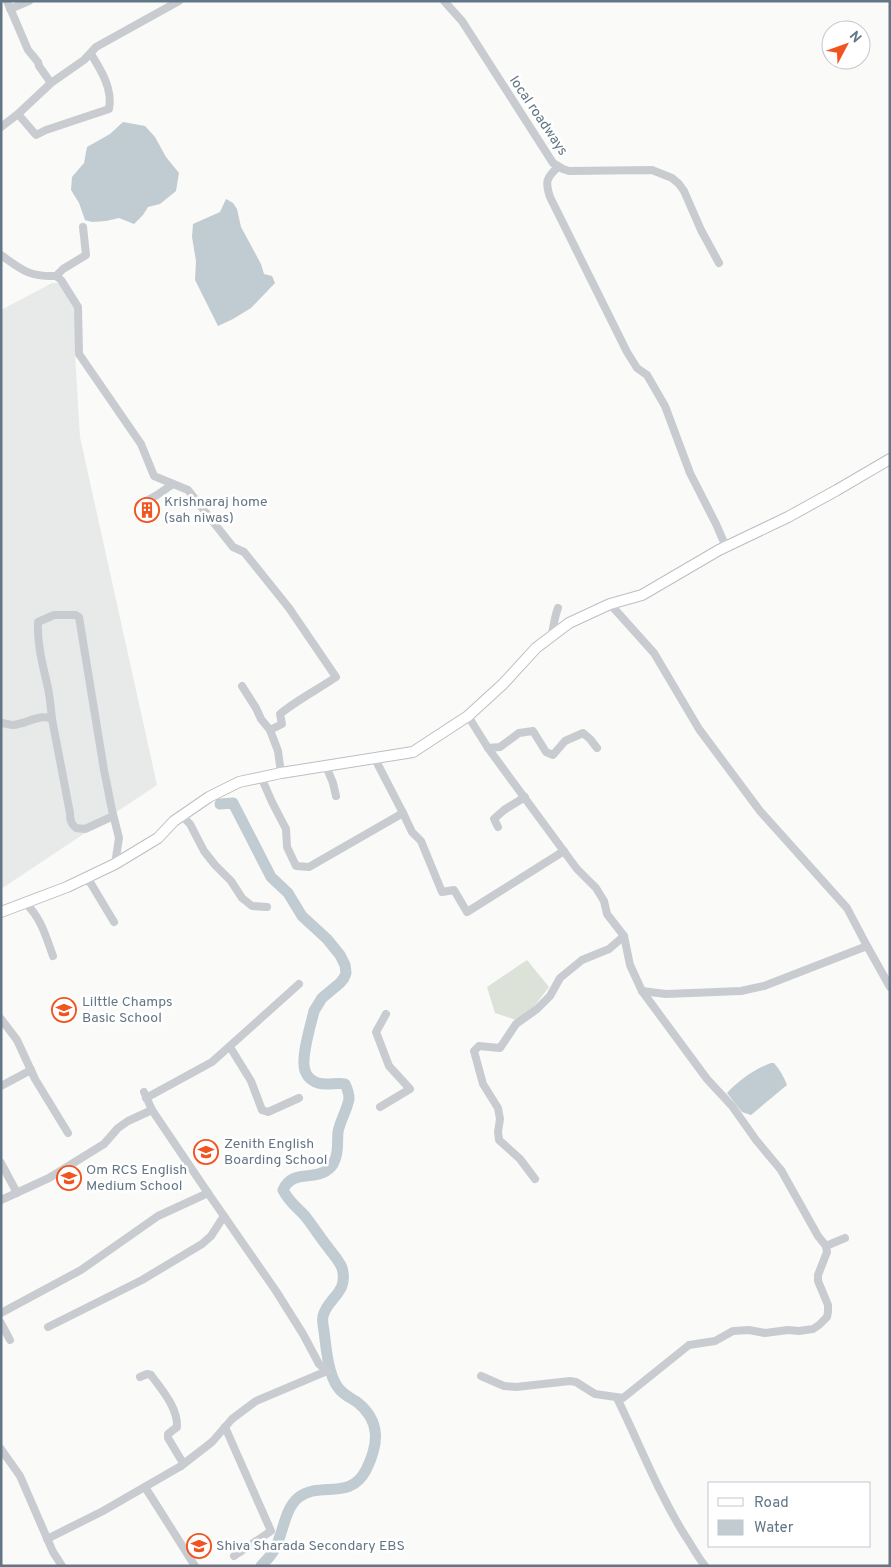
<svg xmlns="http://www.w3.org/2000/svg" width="891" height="1567" font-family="Overpass,sans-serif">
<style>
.built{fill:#e8e9e9}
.green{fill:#dce2d8}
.water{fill:#c0ccd1}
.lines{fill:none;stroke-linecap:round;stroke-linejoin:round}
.river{stroke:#c0ccd1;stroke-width:11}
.major-casing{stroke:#bbbfc3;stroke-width:12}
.minor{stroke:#c8ccd0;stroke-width:8}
.major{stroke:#fff;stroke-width:10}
.labels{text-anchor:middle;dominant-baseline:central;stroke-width:5;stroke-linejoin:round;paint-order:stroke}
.street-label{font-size:14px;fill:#637685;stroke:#fff}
.poi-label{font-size:14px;fill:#637685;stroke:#fff;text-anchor:start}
</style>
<rect width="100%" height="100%" fill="#fafaf8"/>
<polygon class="built" points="52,283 58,283 73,304 75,314 75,353 80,437 157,785 1,889 1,310"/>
<polygon class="green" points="527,960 549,987 529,1013 516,1020 495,1013 487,987"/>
<g class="water">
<polygon points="123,122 145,126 155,137 166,157 179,173 176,191 160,204 148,207 143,215 134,224 119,218 106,221 92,222 85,220 79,203 71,190 72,177 84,163 87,147 110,134"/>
<polygon points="226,199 233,203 237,209 241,227 261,264 264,274 272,276 275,283 251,308 233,319 218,326 195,280 196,261 192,237 193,224 220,212"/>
<path d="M771,1063H774C780,1070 784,1077 787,1085L751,1115L742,1112L727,1093C738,1081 756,1068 771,1063Z"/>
</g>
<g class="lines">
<path class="river" d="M220,804L233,803L271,877L288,893L302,916L327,939L340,955L345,965L346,973L344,978L340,983L322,998L314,1011C311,1025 299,1061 306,1073C308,1078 314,1082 318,1083C327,1086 337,1082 345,1084C347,1088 349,1094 349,1099C347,1110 340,1121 338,1132C337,1142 339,1153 334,1162C333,1165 329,1169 326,1171C311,1180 292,1170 283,1190C289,1202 296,1206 305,1216C313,1226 319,1236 327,1246C332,1253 339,1260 342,1268C349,1293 328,1297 323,1316C322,1321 323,1326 324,1331C326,1347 328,1373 337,1386C342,1394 349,1397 357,1402C381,1421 379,1444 366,1470C350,1501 321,1481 299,1497C284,1509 284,1532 275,1548C272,1555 267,1560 261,1566"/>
<defs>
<polyline id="major" points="1,912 67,887 115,864 158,838 174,821 209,797 239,782 281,773 413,752 468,716 503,684 536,648 569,623 610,604 642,595 719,550 788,517 837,490 890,459"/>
</defs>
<use href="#major" class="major-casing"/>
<g class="minor">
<polyline points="7,1 28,50 38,62 39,66 51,83"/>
<polyline points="444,1 462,21 553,163 563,169 569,171 652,170 672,178 679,184 684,191 701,230 719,263"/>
<polyline points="10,9 29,1"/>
<path d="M18,114L36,135L46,130L109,109C113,89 101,70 91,54"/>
<polyline points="1,127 18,114 51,83 84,60 96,47 179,1"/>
<path d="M558,167C546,178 545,182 550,197L627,352L637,368L647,375L665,406L690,473L716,524L726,547"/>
<path d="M83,227L86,255L63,269L56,276L61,280L78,307L79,354L141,444L154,476L188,490L233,547L244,552L289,608L336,677C317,690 297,700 280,714L282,724L270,730"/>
<path d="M1,255C22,270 29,277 56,276"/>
<polyline points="139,505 157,495 173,484"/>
<polyline points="610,604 654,653 699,729 760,811 847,908 867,946"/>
<path d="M551,637C554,627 554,618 558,608"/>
<polyline points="242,686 256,708 261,719 270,730 278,751 281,773"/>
<polyline points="468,716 488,748 577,869 596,888 604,901 607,914 624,936 630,965 642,991 707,1079 732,1106 756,1140 781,1170 818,1236 826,1246 845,1238"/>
<path d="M52,719C51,709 50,698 48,688C43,666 37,645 38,622L54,615H76L79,617L104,770L112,810L119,838L115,864"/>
<path d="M1,723C5,723 9,725 13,725C26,724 41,713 52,719L70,813C70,820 71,824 76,828L85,829L109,818"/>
<polyline points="488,748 500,747 519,733 533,731 546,752 553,755 565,741 583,733 590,739 597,748"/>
<polyline points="326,766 333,783 336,796"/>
<polyline points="261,777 272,802 286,829 287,847 296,866 309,867 403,813 375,759"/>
<polyline points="403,813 412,832 421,841 442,892 454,890 467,912 564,851"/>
<polyline points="182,816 190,824 204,851 215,865 231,881 242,898 252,906 267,907"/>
<polyline points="498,827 494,819 504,810 525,797"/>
<polyline points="82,880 90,882 114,922"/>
<path d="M25,903C41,917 46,937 53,956"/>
<polyline points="642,991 666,994 741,991 764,986 867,946 890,987"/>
<polyline points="1,1019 17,1040 35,1079 68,1133"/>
<polyline points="230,1047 251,1081 262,1110 268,1112 299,1098"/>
<polyline points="1,1086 31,1070"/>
<polyline points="144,1092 152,1110 208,1193"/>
<polyline points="146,1098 212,1062 299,984"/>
<polyline points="380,1107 410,1089 389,1066 376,1032 386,1014"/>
<polyline points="1,1163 17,1193"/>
<polyline points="535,1179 520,1159 499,1140 498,1132 500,1119 498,1108 483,1084 474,1051 479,1046 500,1048 516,1024 537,1009 550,996 560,978 582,960 609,949 624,936"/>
<polyline points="1,1200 49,1178 104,1144 118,1128 128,1121 152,1110"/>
<polyline points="1,1313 81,1270 158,1216 208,1193 276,1291 303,1334 319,1364 327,1371 256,1401 232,1419 212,1442 181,1466 103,1511 47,1539"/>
<polyline points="1,1323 10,1340"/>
<polyline points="48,1327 142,1280 202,1244 211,1236 224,1216"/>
<polyline points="481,1376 504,1386 516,1387 570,1381 576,1382 595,1394 623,1398 689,1345 715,1341 733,1331 749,1330 765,1333 788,1330 799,1331 813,1329 819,1325 827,1317 828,1312 828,1305 818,1281 818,1275 827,1252 826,1246"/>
<path d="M140,1377L147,1374L151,1375C162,1390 178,1408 177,1427L168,1434V1438L183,1463L181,1466"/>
<path d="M617,1398C639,1443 657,1490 684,1534C691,1544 697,1556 705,1566"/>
<polyline points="225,1427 271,1531 234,1556"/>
<polyline points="1,1449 20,1476 53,1552 62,1566"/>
<polyline points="145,1487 195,1566"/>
</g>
<use href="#major" class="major"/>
</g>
<defs>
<symbol id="building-ring" viewBox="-11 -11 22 22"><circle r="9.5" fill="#fff" stroke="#f15321" stroke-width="1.5"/><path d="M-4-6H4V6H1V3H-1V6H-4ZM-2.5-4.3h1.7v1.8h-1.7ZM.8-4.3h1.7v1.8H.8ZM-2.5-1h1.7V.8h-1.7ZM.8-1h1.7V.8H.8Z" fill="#f15321"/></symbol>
<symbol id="school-ring" viewBox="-11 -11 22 22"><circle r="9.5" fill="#fff" stroke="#f15321" stroke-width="1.5"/><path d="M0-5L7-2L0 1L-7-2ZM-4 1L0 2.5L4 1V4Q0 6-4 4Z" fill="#f15321"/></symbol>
</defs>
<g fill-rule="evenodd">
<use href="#building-ring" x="133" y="496" width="28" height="28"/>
<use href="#school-ring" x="50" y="996" width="28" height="28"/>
<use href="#school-ring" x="192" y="1138" width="28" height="28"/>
<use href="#school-ring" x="55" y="1164" width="28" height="28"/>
<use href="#school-ring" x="185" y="1532" width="28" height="28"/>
</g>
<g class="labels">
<g class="street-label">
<text transform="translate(538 116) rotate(56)">local roadways</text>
</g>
<g class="poi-label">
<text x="164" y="502">Krishnaraj home<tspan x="164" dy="16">(sah niwas)</tspan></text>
<text x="82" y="1002">Lilttle Champs<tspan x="82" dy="16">Basic School</tspan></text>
<text x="224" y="1144">Zenith English<tspan x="224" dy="16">Boarding School</tspan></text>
<text x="86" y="1170">Om RCS English<tspan x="86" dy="16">Medium School</tspan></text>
<text x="216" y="1546">Shiva Sharada Secondary EBS</text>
</g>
</g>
<rect width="891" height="1567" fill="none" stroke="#637685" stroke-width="5"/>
<rect x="708" y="1482" width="162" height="65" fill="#ffffff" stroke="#c1c8ce"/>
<rect x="718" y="1498" width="25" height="8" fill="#ffffff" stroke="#c1c8ce"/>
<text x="754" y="1507" font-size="15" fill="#637685">Road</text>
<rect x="718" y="1520" width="25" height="15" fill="#c0ccd1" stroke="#c1c8ce"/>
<text x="754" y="1532" font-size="15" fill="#637685">Water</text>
<g transform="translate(846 45) rotate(49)"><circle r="24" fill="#ffffff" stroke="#c1c8ce"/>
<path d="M0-4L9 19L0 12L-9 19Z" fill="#f15321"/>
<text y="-8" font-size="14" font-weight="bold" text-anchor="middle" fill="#637685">N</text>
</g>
</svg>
